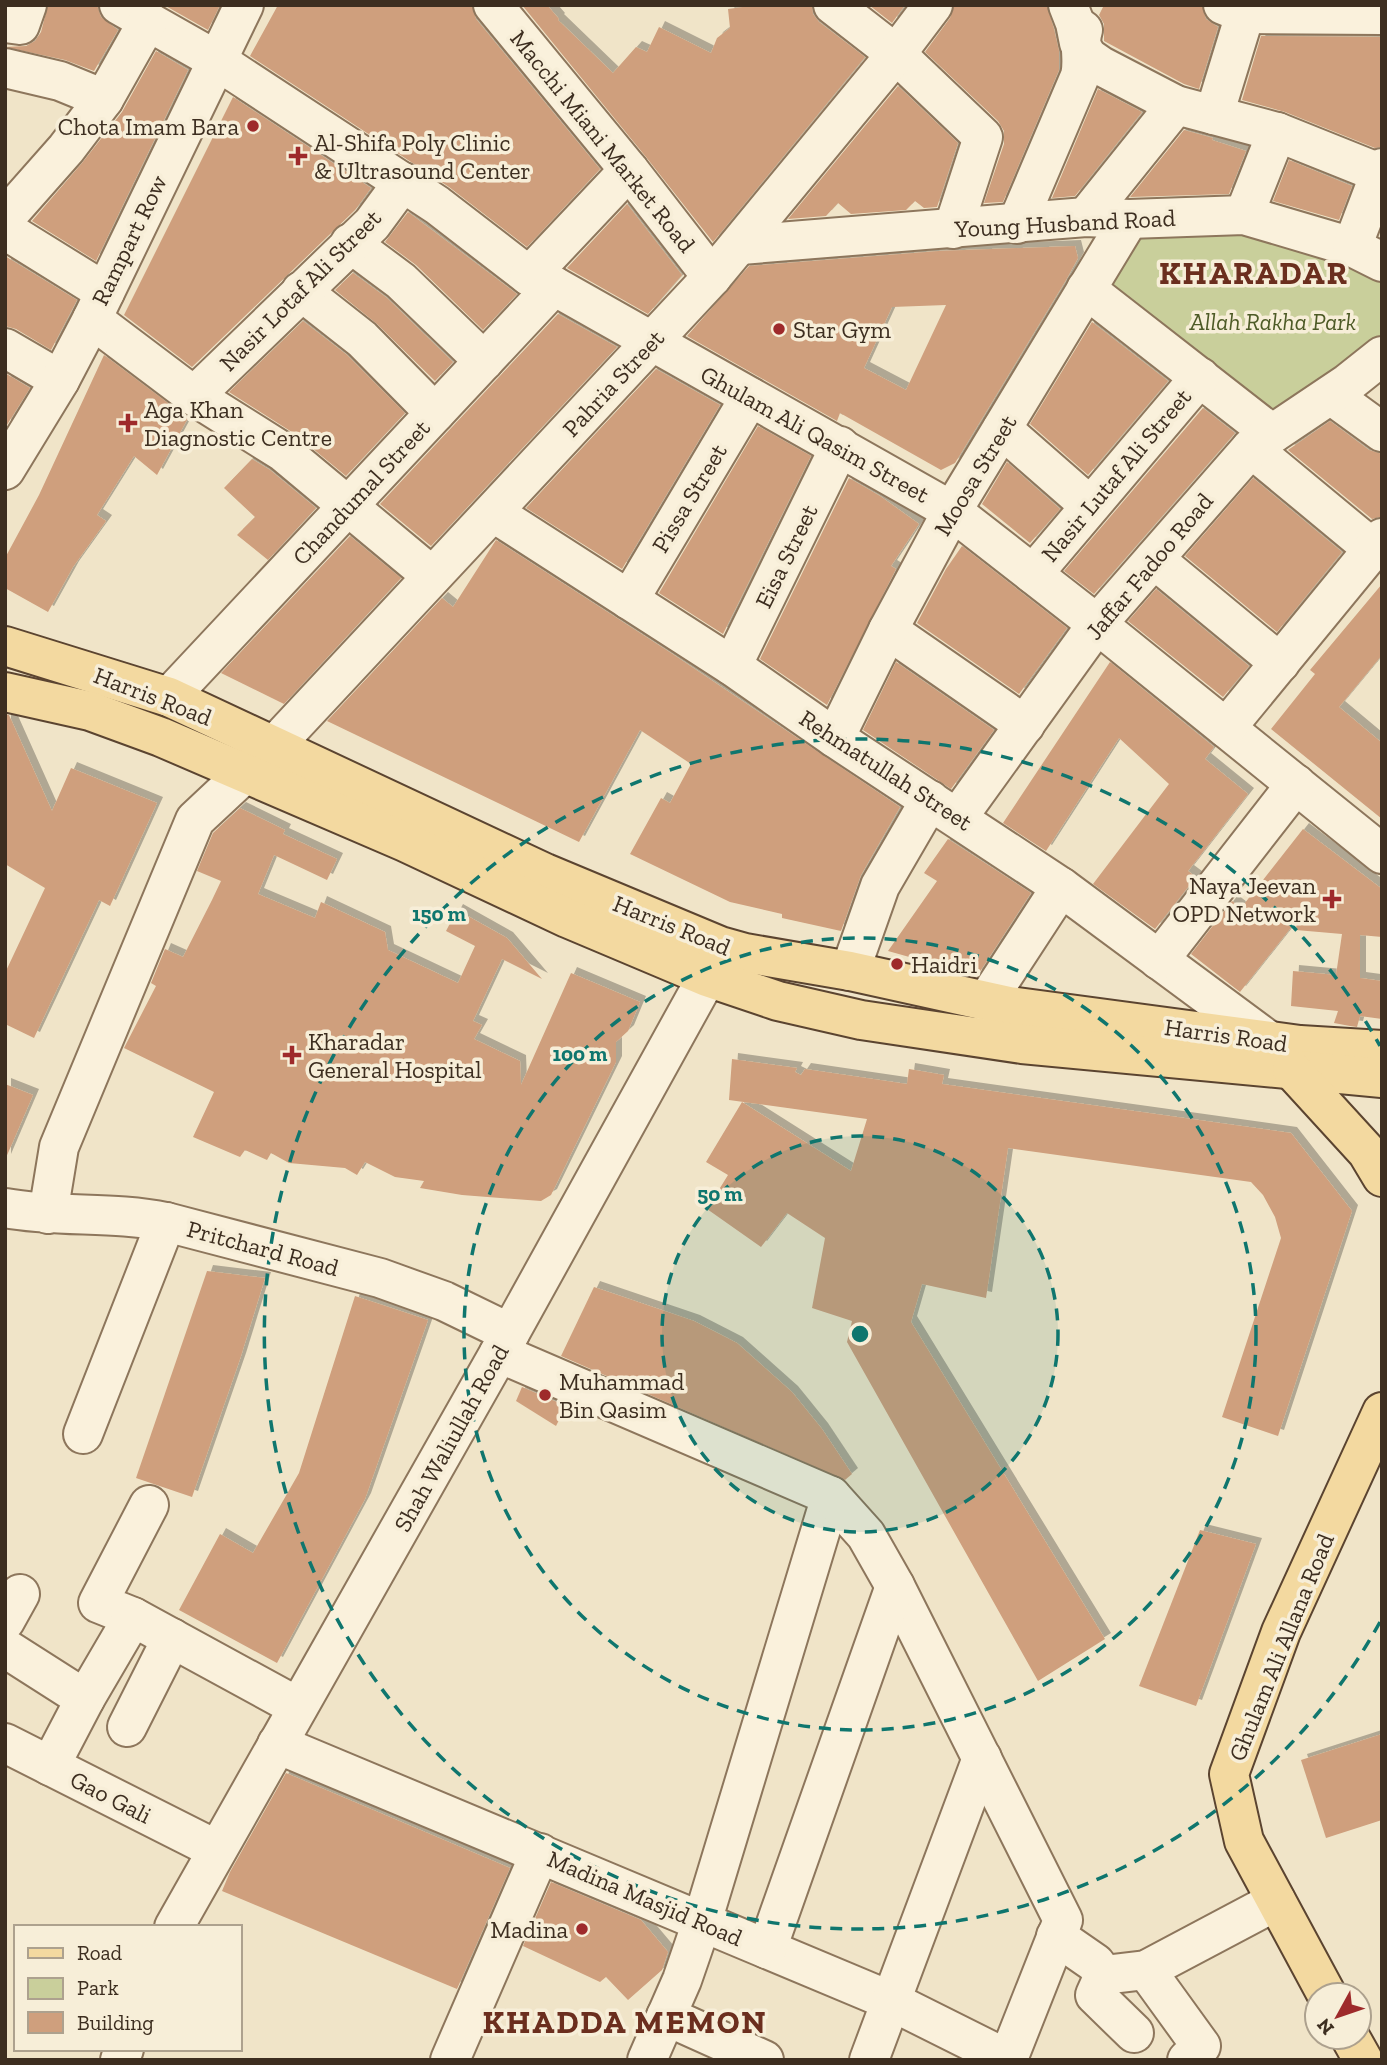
<svg xmlns="http://www.w3.org/2000/svg" width="1387" height="2065" font-family="'Zilla Slab',serif">
<style>
.green{fill:#c9cf9b}
.building{fill:#cf9f7d;fill-rule:evenodd;filter:url(#shadow)}
.lines{fill:none;stroke-linecap:round;stroke-linejoin:round}
.minor-casing{stroke:#8d765c;stroke-width:42}
.major-casing{stroke:#5b4430;stroke-width:42}
.minor{stroke:#faf1dc;stroke-width:38}
.major{stroke:#f3d9a0;stroke-width:38}
.ring{fill:none;stroke:#0f766e;stroke-width:3.5;stroke-dasharray:12 9}
.poi-dot{fill:#9e2a2b;stroke:#f7eed8;stroke-width:2.5}
.labels{text-anchor:middle;dominant-baseline:central;stroke-width:7;stroke-linejoin:round;paint-order:stroke}
.poi-label{font-size:24px;fill:#3d2e20;stroke:#f7eed8;text-anchor:start}
.street-label{font-size:24px;fill:#3d2e20;stroke:#f7eed8}
.park-label{font-size:24px;font-style:italic;fill:#4d5a26;stroke:#f7eed8}
.district-label{font-size:32px;font-weight:bold;letter-spacing:2px;fill:#6b2e1e;stroke:#f7eed8}
.centre{fill:#0f766e;stroke:#f7eed8;stroke-width:3.5}
.ring-label{font-size:21px;text-anchor:middle;font-weight:bold;fill:#0f766e;stroke:#f7eed8;stroke-width:7;stroke-linejoin:round;paint-order:stroke}
</style>
<defs>
<filter id="shadow"><feDropShadow dx="6" dy="-6" stdDeviation="0" flood-color="#0004"/></filter>
</defs>
<rect width="100%" height="100%" fill="#f0e4c8"/>
<polygon class="green" points="1244,215 1382,262 1382,355 1265,438 1094,295 1129,219"/>
<g class="building">
<polygon points="48,5 97,5 101,17 118,30 94,71 65,60 5,47 26,46 35,41 41,32"/>
<polygon points="164,5 220,5 208,30"/>
<polygon points="278,5 472,5 476,19 600,169 527,247 449,187 250,56"/>
<polygon points="522,5 547,5 559,19 558,20 613,73 636,47 647,52 659,27 711,53 717,38 730,28 728,9 758,5 812,5 813,14 819,22 865,57 713,242 646,157"/>
<polygon points="869,5 905,5 892,23"/>
<polygon points="954,5 1047,5 1054,29 1059,51 1059,70 1003,202 984,203 1004,144 1004,131 998,121 925,52 950,18"/>
<polygon points="1104,5 1202,5 1206,19 1218,27 1199,89 1184,84 1104,41 1104,24 1099,15"/>
<polygon points="1261,36 1382,37 1382,147 1375,148 1285,112 1242,100"/>
<polygon points="156,51 188,70 96,261 32,221 82,163 122,112"/>
<polygon points="898,86 958,143 937,207 924,208 915,201 906,210 851,214 838,203 826,216 788,219"/>
<polygon points="1098,89 1142,112 1075,196 1052,198"/>
<polygon points="233,97 371,188 355,210 192,367 124,315"/>
<polygon points="1184,130 1213,138 1212,140 1246,151 1229,194 1130,197"/>
<polygon points="1289,160 1352,186 1339,220 1273,201"/>
<polygon points="627,204 682,275 648,314 567,268"/>
<polygon points="408,212 517,294 483,330 416,265 385,242"/>
<path d="M1075,246L1078,258L1066,280L955,463L941,470L840,413L837,421L687,336L749,266L939,251ZM946,305L906,390L864,368L892,307Z"/>
<polygon points="5,256 77,300 51,350 16,329 5,326"/>
<polygon points="353,273 387,298 453,362 435,381 377,324 335,290"/>
<polygon points="558,314 617,347 431,546 380,504"/>
<polygon points="303,321 347,355 405,413 346,476 295,434 229,392"/>
<polygon points="1092,322 1168,381 1088,475 1030,424"/>
<polygon points="104,355 188,418 157,475 134,456 97,515 106,521 73,567 48,612 5,588 5,558 39,495"/>
<polygon points="656,369 720,405 622,569 526,508"/>
<polygon points="5,373 30,388 5,428"/>
<polygon points="1203,408 1235,433 1094,594 1064,571"/>
<polygon points="1330,421 1369,450 1382,454 1380,517 1372,519 1288,450"/>
<polygon points="758,426 811,456 723,634 659,593"/>
<polygon points="252,459 270,470 316,508 268,560 237,535 255,517 224,488"/>
<polygon points="1007,462 1060,509 1030,543 982,504"/>
<polygon points="849,478 880,496 919,524 891,566 896,569 827,705 760,659"/>
<polygon points="1253,478 1342,552 1277,632 1185,556"/>
<polygon points="350,536 401,578 284,704 221,673"/>
<polygon points="496,540 671,653 900,807 861,875 841,931 782,918 782,914 730,902 630,854 661,798 670,803 691,764 640,730 579,842 327,721 442,598 453,607"/>
<polygon points="962,546 1067,628 1019,694 917,623 946,569"/>
<polygon points="1382,584 1382,655 1339,707 1382,743 1382,819 1271,729 1315,674 1310,670"/>
<polygon points="1156,589 1249,666 1223,697 1128,621"/>
<polygon points="896,662 994,730 951,789 863,730"/>
<polygon points="1110,662 1214,747 1205,759 1248,794 1188,871 1196,877 1155,929 1093,884 1169,784 1119,738 1046,851 1003,823"/>
<polygon points="5,714 9,715 52,811 71,768 157,803 110,906 99,900 34,1038 5,1024 5,973 45,888 5,864"/>
<polygon points="240,808 285,830 283,834 337,859 327,880 274,855 258,894 315,918 321,902 385,932 388,950 458,983 475,946 446,931 457,910 507,938 542,979 502,959 473,1021 482,1025 474,1039 520,1061 521,1085 571,973 640,1002 628,1031 616,1042 616,1062 551,1195 541,1201 462,1195 420,1188 424,1181 395,1177 365,1162 357,1175 345,1168 289,1163 271,1153 267,1160 245,1150 240,1157 193,1137 214,1092 124,1048 156,986 151,983 165,949 183,957 212,900 221,881 197,871 213,833"/>
<polygon points="1303,829 1382,889 1382,937 1360,935 1360,978 1382,981 1382,1019 1360,1016 1357,1027 1350,1026 1334,1023 1338,1011 1291,1006 1293,971 1336,975 1342,934 1296,930 1297,920 1240,992 1191,954 1232,901 1241,908"/>
<polygon points="948,839 1031,893 977,976 888,951 937,881 924,873"/>
<polygon points="732,1059 797,1068 795,1072 801,1075 805,1069 907,1084 909,1069 944,1075 942,1084 1291,1133 1352,1211 1278,1436 1222,1417 1281,1238 1275,1217 1263,1195 1251,1182 1008,1148 986,1298 922,1284 911,1322 1105,1639 1038,1681 847,1342 852,1321 812,1308 825,1238 787,1213 761,1247 707,1209 728,1175 706,1162 742,1102 851,1171 867,1119 729,1100"/>
<polygon points="5,1084 33,1095 5,1160"/>
<polygon points="207,1271 265,1278 240,1359 192,1497 136,1478"/>
<polygon points="594,1287 694,1321 737,1343 792,1392 822,1429 852,1474 845,1480 561,1356"/>
<polygon points="355,1296 428,1320 365,1499 277,1663 179,1610 220,1534 253,1553 299,1473"/>
<polygon points="522,1387 566,1406 556,1426 516,1401"/>
<polygon points="1200,1530 1256,1544 1196,1706 1139,1686"/>
<polygon points="1382,1734 1382,1820 1326,1838 1301,1760"/>
<polygon points="286,1773 510,1868 457,1989 222,1891 230,1872"/>
<polygon points="551,1882 641,1920 668,1952 662,1970 628,2000 606,1977 600,1982 523,1946"/>
</g>
<g class="lines">
<defs>
<g id="minor">
<polyline points="119,5 216,60 437,205 529,276 554,286 952,511 1097,624 1382,854"/>
<polyline points="493,5 629,170 712,277"/>
<polyline points="833,5 896,54 983,137 953,229"/>
<polyline points="1068,5 1075,23 1079,43 1088,57 1101,66 1176,105 1277,132 1382,174"/>
<polyline points="1223,5 1245,14 1382,15"/>
<polyline points="5,23 20,25 27,5"/>
<polyline points="5,68 60,81 104,99"/>
<polyline points="1214,115 1245,14"/>
<polyline points="1244,215 1277,132"/>
<polyline points="1086,217 1176,105"/>
<polyline points="5,218 66,149 104,99 148,21"/>
<path d="M1017,224L1080,76C1084,60 1078,46 1083,30"/>
<polyline points="5,230 105,292"/>
<polyline points="350,243 401,281 484,361"/>
<polyline points="741,245 1086,217 1129,219 1244,215 1352,247 1382,262"/>
<polyline points="1352,247 1382,168"/>
<polyline points="529,276 629,170"/>
<polyline points="1086,289 1272,434"/>
<polyline points="301,291 362,339 435,413"/>
<polyline points="92,319 194,396 283,452 432,576"/>
<polyline points="5,348 60,380"/>
<polyline points="1331,395 1382,432"/>
<polyline points="194,396 372,224 403,182"/>
<polyline points="1002,429 1089,505"/>
<polyline points="1251,448 1373,549"/>
<polyline points="5,470 60,380 92,319 244,5"/>
<polyline points="494,513 732,666 835,738 1061,887 1269,1041"/>
<polyline points="1154,559 1280,663"/>
<polyline points="1033,574 1200,377"/>
<polyline points="629,600 750,397"/>
<polyline points="888,630 1025,725"/>
<polyline points="732,666 840,446"/>
<polyline points="169,697 554,286"/>
<polyline points="1226,728 1382,538"/>
<polyline points="835,738 888,630 952,511 1129,219"/>
<polyline points="958,817 1097,624 1251,448 1348,383 1382,356"/>
<polyline points="1159,960 1296,784"/>
<polyline points="850,971 880,886 930,800"/>
<polyline points="986,1002 1061,887"/>
<path d="M5,1208C59,1218 113,1211 166,1222L380,1278L444,1301L510,1333"/>
<polyline points="48,1214 59,1147 195,820 274,746 712,277 896,54 933,5"/>
<polyline points="499,1353 831,1496 702,1922 682,1980 647,2060"/>
<polyline points="83,1434 166,1222"/>
<polyline points="831,1496 866,1535 895,1586 1063,1920 1008,2059"/>
<polyline points="149,1505 98,1603 133,1617 298,1707"/>
<polyline points="5,1621 20,1594"/>
<polyline points="5,1648 85,1699"/>
<polyline points="127,1727 172,1638"/>
<polyline points="5,1743 217,1850"/>
<polyline points="277,1744 891,2001 1009,2060"/>
<polyline points="50,1766 85,1699 133,1617"/>
<polyline points="174,1927 499,1353 707,977 720,947"/>
<polyline points="1056,1936 1095,1963 1104,1975 1095,1995 1134,2033"/>
<polyline points="767,1949 895,1586"/>
<polyline points="1146,1970 1201,2046 1187,2060"/>
<polyline points="1104,1975 1146,1970 1276,1901"/>
<polyline points="666,2016 764,2060"/>
<polyline points="120,2060 124,2049"/>
<polyline points="450,2060 540,1853"/>
<polyline points="869,2060 982,1758"/>
</g>
<g id="major">
<polyline points="5,646 169,697 545,873 720,946 745,953 850,971 1009,1006 1300,1045 1382,1050"/>
<polyline points="5,692 90,711 161,737 405,842 567,918 707,977 778,1001 861,1020 1022,1044 1382,1078"/>
<polyline points="1292,1070 1367,1152 1382,1177"/>
<polyline points="1327,1995 1244,1841 1229,1774 1281,1632 1382,1412"/>
<polyline points="1350,2037 1363,2060"/>
</g>
</defs>
<use href="#minor" class="minor-casing"/>
<use href="#major" class="major-casing"/>
<use href="#minor" class="minor"/>
<use href="#major" class="major"/>
</g>
<circle cx="860" cy="1334" r="198" fill="#0f766e" fill-opacity=".12"/>
<g class="ring">
<circle cx="860" cy="1334" r="198"/>
<circle cx="860" cy="1334" r="396"/>
<path d="M1380 1622A595 595 0 1 1 1380 1046"/>
</g>
<g class="poi-dot">
<circle cx="253" cy="126" r="7"/>
<path d="M294.5 145.5h7v7h7v7h-7v7h-7v-7h-7v-7h7z"/>
<circle cx="779" cy="329" r="7"/>
<path d="M124.5 412.5h7v7h7v7h-7v7h-7v-7h-7v-7h7z"/>
<path d="M1328.5 888.5h7v7h7v7h-7v7h-7v-7h-7v-7h7z"/>
<circle cx="897" cy="964" r="7"/>
<path d="M288.5 1044.5h7v7h7v7h-7v7h-7v-7h-7v-7h7z"/>
<circle cx="545" cy="1395" r="7"/>
<circle cx="582" cy="1929" r="7"/>
</g>
<g class="labels">
<g class="poi-label">
<text x="239" y="126" text-anchor="end">Chota Imam Bara</text>
<text x="314" y="142">Al-Shifa Poly Clinic<tspan x="314" dy="28">&amp; Ultrasound Center</tspan></text>
<text x="793" y="329">Star Gym</text>
<text x="144" y="409">Aga Khan<tspan x="144" dy="28">Diagnostic Centre</tspan></text>
<text x="1316" y="885" text-anchor="end">Naya Jeevan<tspan x="1316" dy="28">OPD Network</tspan></text>
<text x="911" y="964">Haidri</text>
<text x="308" y="1041">Kharadar<tspan x="308" dy="28">General Hospital</tspan></text>
<text x="559" y="1381">Muhammad<tspan x="559" dy="28">Bin Qasim</tspan></text>
<text x="568" y="1929" text-anchor="end">Madina</text>
</g>
<g class="street-label">
<text transform="translate(603 141) rotate(51)">Macchi Miani Market Road</text>
<text transform="translate(1065 223) rotate(-3)">Young Husband Road</text>
<text transform="translate(129 240) rotate(-64)">Rampart Row</text>
<text transform="translate(300 290) rotate(-45)">Nasir Lotaf Ali Street</text>
<text transform="translate(613 383) rotate(-47)">Pahria Street</text>
<text transform="translate(815 434) rotate(29)">Ghulam Ali Qasim Street</text>
<text transform="translate(975 475) rotate(-59)">Moosa Street</text>
<text transform="translate(1116 475) rotate(-50)">Nasir Lutaf Ali Street</text>
<text transform="translate(361 492) rotate(-47)">Chandumal Street</text>
<text transform="translate(689 498) rotate(-59)">Pissa Street</text>
<text transform="translate(786 556) rotate(-64)">Eisa Street</text>
<text transform="translate(1149 566) rotate(-50)">Jaffar Fadoo Road</text>
<text transform="translate(153 696) rotate(21)">Harris Road</text>
<text transform="translate(886 770) rotate(33)">Rehmatullah Street</text>
<text transform="translate(672 925) rotate(22)">Harris Road</text>
<text transform="translate(1226 1035) rotate(8)">Harris Road</text>
<text transform="translate(263 1248) rotate(15)">Pritchard Road</text>
<text transform="translate(451 1438) rotate(-61)">Shah Waliullah Road</text>
<text transform="translate(1281 1647) rotate(-68)">Ghulam Ali Allana Road</text>
<text transform="translate(111 1797) rotate(27)">Gao Gali</text>
<text transform="translate(645 1898) rotate(23)">Madina Masjid Road</text>
</g>
<g class="park-label">
<text x="1273" y="321">Allah Rakha Park</text>
</g>
<g class="district-label">
<text x="1254" y="273">KHARADAR</text>
<text x="625" y="2022">KHADDA MEMON</text>
</g>
</g>
<circle cx="860" cy="1334" r="10" class="centre"/>
<g class="ring-label">
<text x="439" y="921">150 m</text>
<text x="580" y="1061">100 m</text>
<text x="720" y="1201">50 m</text>
</g>
<rect width="1387" height="2065" fill="none" stroke="#3d2e20" stroke-width="14"/>
<rect x="14" y="1925" width="228" height="126" fill="#f7eed8" stroke="#ada18e" stroke-width="2"/>
<rect x="28" y="1948" width="35" height="10" fill="#f3d9a0" stroke="#ada18e" stroke-width="2"/>
<text x="77" y="1960" font-size="21" fill="#3d2e20">Road</text>
<rect x="28" y="1978" width="35" height="21" fill="#c9cf9b" stroke="#ada18e" stroke-width="2"/>
<text x="77" y="1995" font-size="21" fill="#3d2e20">Park</text>
<rect x="28" y="2012" width="35" height="21" fill="#cf9f7d" stroke="#ada18e" stroke-width="2"/>
<text x="77" y="2030" font-size="21" fill="#3d2e20">Building</text>
<g transform="translate(1338 2016) rotate(230)"><circle r="33" fill="#f7eed8" stroke="#ada18e" stroke-width="2"/>
<path d="M0-5L12 26L0 18L-12 26Z" fill="#9e2a2b"/>
<text y="-10" font-size="19" font-weight="bold" text-anchor="middle" fill="#3d2e20">N</text>
</g>
</svg>
